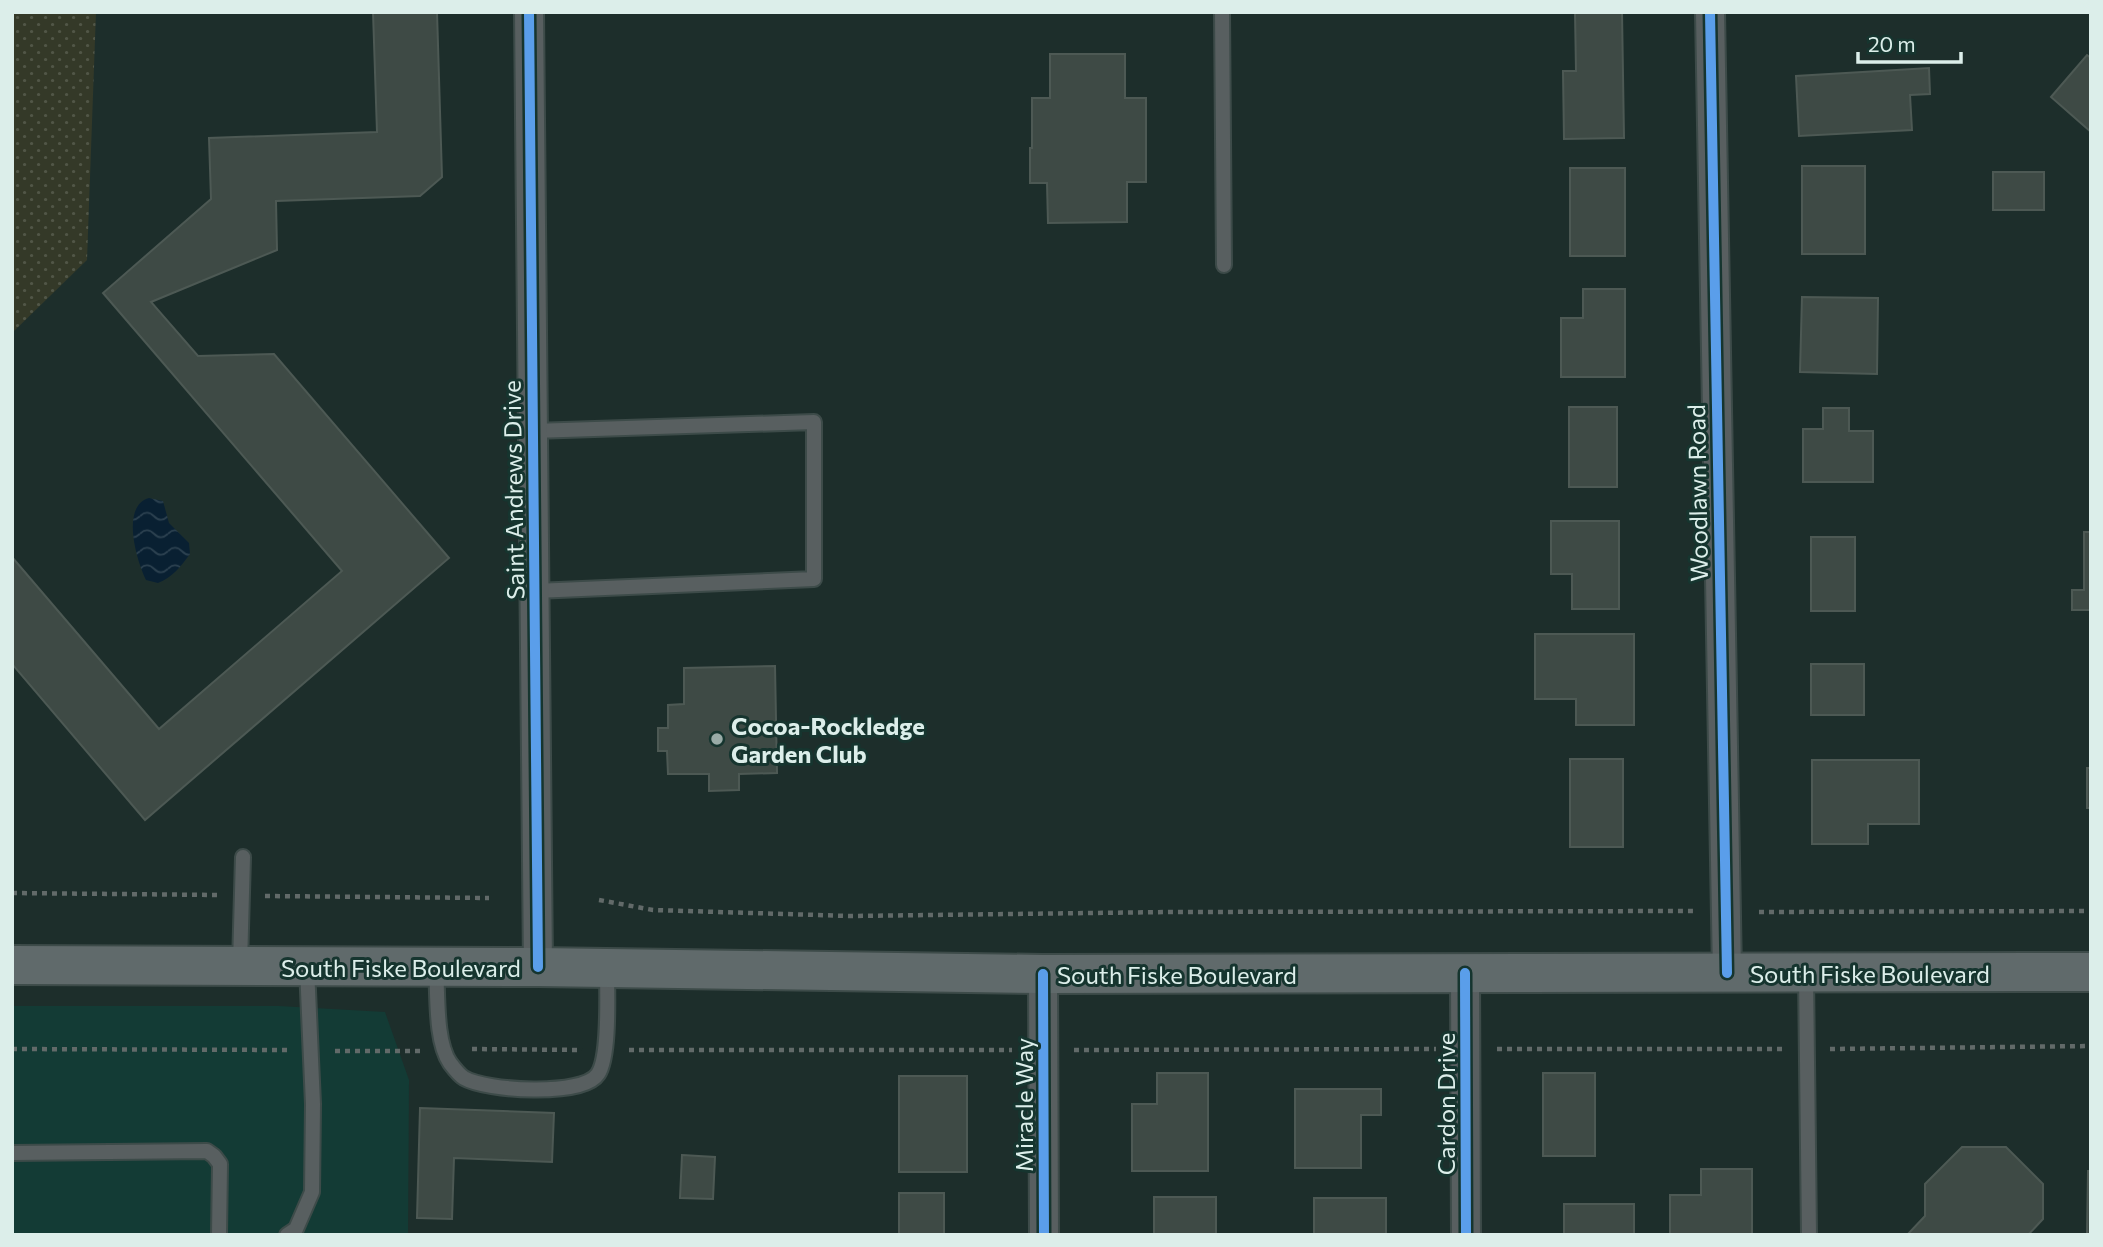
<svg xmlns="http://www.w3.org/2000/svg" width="2103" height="1247" font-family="Commissioner,sans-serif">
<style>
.built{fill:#133b35}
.grass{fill:url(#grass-dots)}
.water{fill:url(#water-waves)}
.building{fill:#3e4a45;stroke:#4d5954;stroke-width:2}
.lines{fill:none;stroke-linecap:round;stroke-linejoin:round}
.service-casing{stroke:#3d4b49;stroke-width:18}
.minor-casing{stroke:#3d4b49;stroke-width:32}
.secondary-casing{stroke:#3d4b49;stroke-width:42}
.path{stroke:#626a69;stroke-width:4.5;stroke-dasharray:5 5;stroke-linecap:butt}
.service{stroke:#585f60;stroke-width:14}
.minor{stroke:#585f60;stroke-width:28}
.secondary{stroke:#606a6b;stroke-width:38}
.cycleway-casing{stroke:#16352f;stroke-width:15}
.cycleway{stroke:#5a9eea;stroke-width:10}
.poi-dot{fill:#99aba7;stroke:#16352f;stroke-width:2.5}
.labels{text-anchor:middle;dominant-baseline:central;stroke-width:6;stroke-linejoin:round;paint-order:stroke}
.street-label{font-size:24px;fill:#dceeea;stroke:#16352f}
.poi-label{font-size:24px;font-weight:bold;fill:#dceeea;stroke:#16352f;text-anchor:start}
</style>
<defs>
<pattern id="grass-dots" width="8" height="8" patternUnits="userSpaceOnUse" patternTransform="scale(1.75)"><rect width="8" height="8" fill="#343928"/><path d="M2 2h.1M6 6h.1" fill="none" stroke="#515647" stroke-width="1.8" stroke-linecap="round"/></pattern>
<pattern id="water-waves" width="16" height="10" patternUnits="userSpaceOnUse" patternTransform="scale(1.75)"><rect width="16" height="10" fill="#092032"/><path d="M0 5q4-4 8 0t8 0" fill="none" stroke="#2c4150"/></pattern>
</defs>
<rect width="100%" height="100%" fill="#1d2e2b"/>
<polygon class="built" points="12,1006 279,1006 385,1012 409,1080 408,1235 12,1235"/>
<polygon class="grass" points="12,12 96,12 87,260 12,333"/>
<path class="water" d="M149,498L163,501L169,523L189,543L190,554C181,566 172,578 158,583L146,580C137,562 120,506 149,498Z"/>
<g class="building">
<polygon points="373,12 437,12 442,177 420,196 276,201 277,250 151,302 198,356 274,354 449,558 145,820 12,664 12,557 159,729 342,571 103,293 211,199 209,138 377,132"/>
<polygon points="1575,12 1622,12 1624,138 1564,139 1563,71 1576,71"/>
<polygon points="1050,54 1125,54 1125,98 1146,98 1146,182 1127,182 1127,222 1048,223 1047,183 1030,183 1030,148 1032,148 1032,98 1050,98"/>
<polygon points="2087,55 2091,58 2091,132 2051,97"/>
<polygon points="1929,68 1930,94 1910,95 1912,130 1799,136 1796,76"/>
<rect x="1802" y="166" width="63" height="88"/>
<rect x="1570" y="168" width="55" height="88"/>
<rect x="1993" y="172" width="51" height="38"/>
<polygon points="1583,289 1625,289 1625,377 1561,377 1561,318 1583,318"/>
<polygon points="1802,297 1878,298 1877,374 1800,372"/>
<rect x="1569" y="407" width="48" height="80"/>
<polygon points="1823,408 1849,408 1849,431 1873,431 1873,482 1803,482 1803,429 1823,429"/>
<polygon points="1551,521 1619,521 1619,609 1572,609 1572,574 1551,574"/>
<polygon points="2084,532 2091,532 2091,610 2072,610 2072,590 2084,590"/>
<rect x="1811" y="537" width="44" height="74"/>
<polygon points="1535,634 1634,634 1634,725 1576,725 1576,699 1535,699"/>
<rect x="1811" y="664" width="53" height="51"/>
<polygon points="775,666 777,773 739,774 739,790 709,791 709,774 668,774 667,751 658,751 658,728 668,728 668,705 684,704 684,668"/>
<rect x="1570" y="759" width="53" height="88"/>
<polygon points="1812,760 1919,760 1919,824 1868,824 1868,844 1812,844"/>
<rect x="2087" y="768" width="4" height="40"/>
<polygon points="1157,1073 1208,1073 1208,1171 1132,1171 1132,1104 1157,1104"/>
<rect x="1543" y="1073" width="52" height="83"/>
<rect x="899" y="1076" width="68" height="96"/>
<polygon points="1295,1089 1381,1089 1381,1115 1361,1115 1361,1168 1295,1168"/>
<polygon points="420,1108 554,1113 552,1162 454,1158 452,1219 417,1218"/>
<polygon points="1962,1147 2006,1147 2043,1184 2043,1219 2028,1235 1907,1235 1925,1216 1925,1184"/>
<polygon points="682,1155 715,1157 713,1199 680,1198"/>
<polygon points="1701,1169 1752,1169 1752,1235 1670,1235 1670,1195 1701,1195"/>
<polygon points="2088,1171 2091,1171 2091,1235 2087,1235"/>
<rect x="899" y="1193" width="45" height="42"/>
<rect x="1154" y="1197" width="62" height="38"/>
<rect x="1314" y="1198" width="72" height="37"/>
<rect x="1564" y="1204" width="70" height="31"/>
</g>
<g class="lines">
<defs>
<g id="service">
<polyline points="1222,12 1224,265"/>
<polyline points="533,431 814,422 814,579 535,591"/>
<polyline points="240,964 243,857"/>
<path d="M436,968C438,994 435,1041 450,1063C453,1067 459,1075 464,1078C486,1091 583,1097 598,1074C610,1056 607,992 607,968"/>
<polyline points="1806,974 1809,1235"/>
<polyline points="12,1153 207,1151 214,1156 220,1164 219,1235"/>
<polyline points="287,1235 296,1229 312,1192 313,1104 307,968"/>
</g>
<g id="minor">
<polyline points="529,12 538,967"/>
<polyline points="1710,12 1727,973"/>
<polyline points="1465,973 1466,1235"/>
<polyline points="1043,974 1044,1235"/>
</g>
<polyline id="secondary" points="12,965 538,967 1043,974 2091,972"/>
</defs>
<use href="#service" class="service-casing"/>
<use href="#minor" class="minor-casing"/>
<use href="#secondary" class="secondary-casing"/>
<g class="path">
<polyline points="12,893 218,895"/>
<polyline points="265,896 489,898"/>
<polyline points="599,900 653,910 850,916 1172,912 1693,911"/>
<polyline points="1759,912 2091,911"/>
<polyline points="12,1049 288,1050"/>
<polyline points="472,1049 582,1050"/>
<polyline points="1497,1049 1782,1049"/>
<polyline points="1830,1049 2091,1046"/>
<polyline points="629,1050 1012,1050"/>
<polyline points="1074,1050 1436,1049"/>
<polyline points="335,1051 421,1051"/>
</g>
<use href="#service" class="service"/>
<use href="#minor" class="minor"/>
<use href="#secondary" class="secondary"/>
<defs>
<g id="cycleway">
<polyline points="529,12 538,967"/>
<polyline points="1710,12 1727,973"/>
<polyline points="1465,973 1466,1235"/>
<polyline points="1043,974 1044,1235"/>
</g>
</defs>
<use href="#cycleway" class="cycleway-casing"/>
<use href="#cycleway" class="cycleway"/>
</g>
<circle class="poi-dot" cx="717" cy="739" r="7"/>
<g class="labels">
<g class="street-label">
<text transform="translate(513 490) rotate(-91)">Saint Andrews Drive</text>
<text transform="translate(1697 493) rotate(-91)">Woodlawn Road</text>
<text x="401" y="967">South Fiske Boulevard</text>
<text x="1870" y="973">South Fiske Boulevard</text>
<text x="1177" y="974">South Fiske Boulevard</text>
<text transform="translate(1445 1104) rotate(-90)">Cardon Drive</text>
<text transform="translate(1023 1105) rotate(-90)">Miracle Way</text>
</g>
<g class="poi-label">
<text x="731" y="725">Cocoa-Rockledge<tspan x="731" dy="28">Garden Club</tspan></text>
</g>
</g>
<rect width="2103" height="1247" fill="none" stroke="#dceeea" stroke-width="28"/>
<path d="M1858 52v10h103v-10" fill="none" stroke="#dceeea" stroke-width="3.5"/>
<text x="1868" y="52" font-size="21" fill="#dceeea" stroke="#16352f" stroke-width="5" paint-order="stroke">20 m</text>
</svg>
